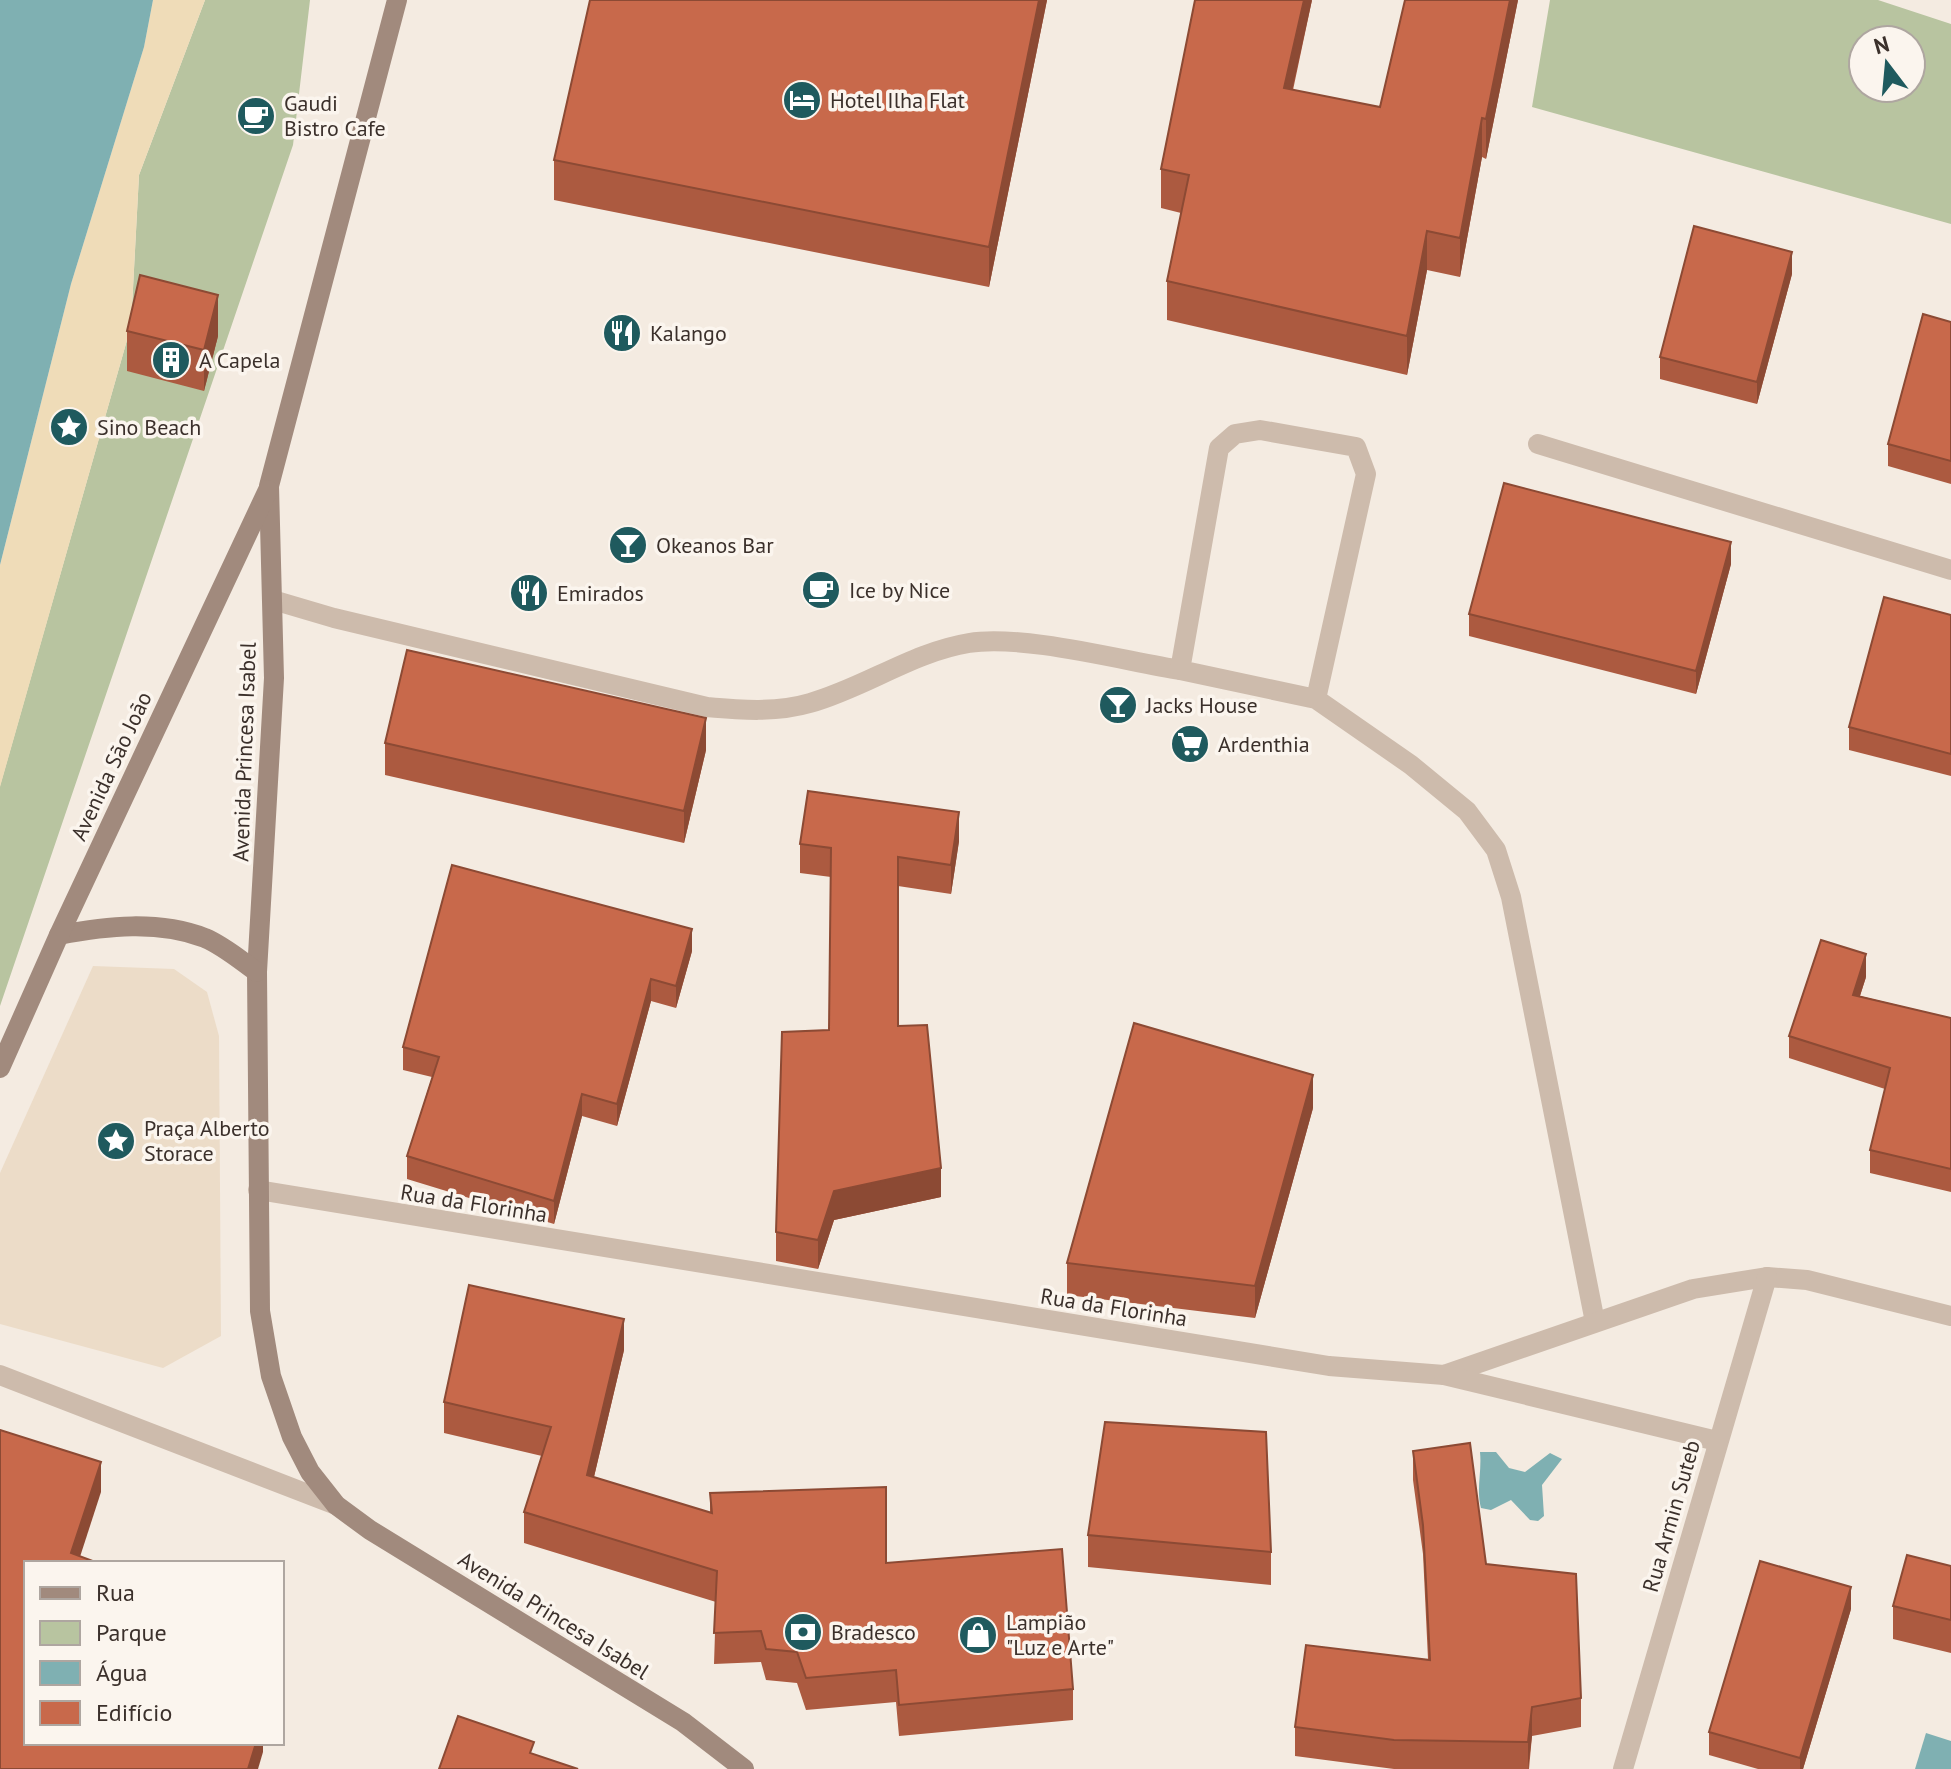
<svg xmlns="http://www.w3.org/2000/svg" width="1951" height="1769" font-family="'PT Sans',sans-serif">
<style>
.green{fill:#b8c4a0;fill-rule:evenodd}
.sand{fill:#efdcb8}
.plaza{fill:#ecdcc8}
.water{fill:#7fb0b2}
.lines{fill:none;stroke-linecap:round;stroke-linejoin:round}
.service{stroke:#cdbbac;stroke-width:20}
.minor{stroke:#cdbbac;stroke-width:20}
.secondary{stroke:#a18a7d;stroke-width:20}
.wall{fill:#ac5a40}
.shaded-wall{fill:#8c4a34}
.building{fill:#c8694b;stroke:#8c4a34;stroke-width:2}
.labels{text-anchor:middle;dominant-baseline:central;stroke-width:7;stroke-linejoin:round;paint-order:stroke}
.poi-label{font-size:22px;fill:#3b302b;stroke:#fbf5ee;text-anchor:start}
.street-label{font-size:22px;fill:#3b302b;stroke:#fbf5ee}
</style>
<rect width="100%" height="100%" fill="#f4ebe1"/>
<g class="green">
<polygon points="205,0 310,0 293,145 0,1006 0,786 131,326 139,175"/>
<path d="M1550,0H1878L1951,24V224L1532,107ZM1863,40H1911V88H1863Z"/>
</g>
<polygon class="sand" points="153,0 205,0 139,175 131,326 0,787 0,565 71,284 144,47"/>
<polygon class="plaza" points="93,966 174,969 207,992 219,1036 221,1336 163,1368 0,1324 0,1173"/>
<g class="water">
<polygon points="0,0 153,0 144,47 71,284 0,565"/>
<path d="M1480,1452H1496L1509,1468L1525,1472L1550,1453L1562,1459L1542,1485L1544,1516L1538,1521L1530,1520L1511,1500L1491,1510L1481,1508C1476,1490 1482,1471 1480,1452Z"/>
<polygon points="1926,1733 1951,1741 1951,1769 1915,1769"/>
</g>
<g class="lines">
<g class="service">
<path d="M273,600L334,618L707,707C741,710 776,713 810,703C864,688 913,652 969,643C1022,634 1124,661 1180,670"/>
<polyline points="1316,699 1366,474 1356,447 1260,430 1235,434 1219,448 1180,670 1316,699 1411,765 1467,811 1496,850 1511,897 1595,1322"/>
</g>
<g class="minor">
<polyline points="1538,444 1951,570"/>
<polyline points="258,1190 1329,1366 1444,1375 1693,1289 1767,1277 1807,1280 1951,1316"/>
<polyline points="0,1375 336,1505"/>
<polyline points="1444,1375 1717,1441"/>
<polyline points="1623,1769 1767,1277"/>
</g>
<g class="secondary">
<polyline points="397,0 269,486 274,678 257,972 260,1311 271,1376 292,1437 310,1472 336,1505 370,1530 683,1722 744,1769"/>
<path d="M59,935C106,926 158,920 205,938C224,946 240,960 257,972"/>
<polyline points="0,1068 59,935 268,490"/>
</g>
</g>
<g class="wall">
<polygon points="1047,0 989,287 554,200 554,160"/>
<polygon points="1312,0 1293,90 1380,107 1518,0 1486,159 1482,157 1460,277 1427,270 1407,375 1167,320 1167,281 1181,213 1161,208 1161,169"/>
<polygon points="1792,274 1757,404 1660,379 1660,357"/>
<polygon points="1951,322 1951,484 1888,466 1888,444"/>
<polygon points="127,331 218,336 204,391 127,371"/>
<polygon points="1731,564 1696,694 1469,636 1469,614"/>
<polygon points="1951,615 1951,776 1849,750 1849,727"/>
<polygon points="385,743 706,750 684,843 385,775"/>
<polygon points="959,841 951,894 898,886 898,1026 941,1197 834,1220 818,1269 776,1261 776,1232 829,1030 831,877 800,873 800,844"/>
<polygon points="692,951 676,1008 651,1001 617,1126 582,1116 554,1224 407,1179 407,1156 432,1077 403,1070 403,1047"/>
<polygon points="1866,977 1860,996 1951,1018 1951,1192 1870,1173 1870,1150 1885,1089 1789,1058 1789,1036"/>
<polygon points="1313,1108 1255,1318 1067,1295 1067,1263"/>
<polygon points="624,1350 594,1477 710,1513 710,1493 886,1563 1073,1689 1073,1720 899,1736 896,1702 806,1710 797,1683 766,1680 761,1662 714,1664 716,1602 524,1543 524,1512 542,1456 444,1433 444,1402"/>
<polygon points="1413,1451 1486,1564 1581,1698 1581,1727 1532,1736 1529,1769 1394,1769 1295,1756 1295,1727 1428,1659 1423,1554 1413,1480"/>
<polygon points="1088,1535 1271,1552 1271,1585 1088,1567"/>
<polygon points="1951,1566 1951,1653 1893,1639 1893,1606"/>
<polygon points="1851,1609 1803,1769 1758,1769 1709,1755 1709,1732"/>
</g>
<g class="shaded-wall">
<polygon points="1039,0 1047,0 989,287 989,247"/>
<polygon points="1304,0 1312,0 1284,127 1284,88"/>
<polygon points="1510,0 1518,0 1486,159 1486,119"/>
<polygon points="1482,118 1482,157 1460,277 1460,238"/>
<polygon points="1427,231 1427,270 1407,375 1407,336"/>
<polygon points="1792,252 1792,274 1757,404 1757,382"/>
<polygon points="218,295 218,336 204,391 204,350"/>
<polygon points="1731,542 1731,564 1696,694 1696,671"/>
<polygon points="706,718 706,750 684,843 684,811"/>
<polygon points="959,812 959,841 951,894 951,865"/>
<polygon points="692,929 692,951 676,1008 676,986"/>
<polygon points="1866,954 1866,977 1853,1017 1853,995"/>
<polygon points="651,979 651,1001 617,1126 617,1104"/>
<polygon points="1313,1075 1313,1108 1255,1318 1255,1286"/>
<polygon points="582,1094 582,1116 554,1224 554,1201"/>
<polygon points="941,1168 941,1197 834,1220 818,1269 818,1240 834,1191"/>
<polygon points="624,1319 624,1350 587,1506 587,1475"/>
<polygon points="101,1462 101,1492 78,1563 71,1553"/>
<polygon points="1851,1587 1851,1609 1803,1769 1800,1769 1800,1758"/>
<polygon points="1532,1707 1532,1736 1528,1769 1528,1742"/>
<polygon points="256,1743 263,1743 263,1752 258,1769 248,1769"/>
</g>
<g class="building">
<polygon points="590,0 1039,0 989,247 554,160"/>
<polygon points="1195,0 1304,0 1284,88 1380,107 1405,0 1510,0 1486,119 1482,118 1460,238 1427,231 1407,336 1167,281 1189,175 1161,169"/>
<polygon points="1694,226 1792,252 1757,382 1660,357"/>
<polygon points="140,275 218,295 204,350 127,331"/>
<polygon points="1923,314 1951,322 1951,461 1888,444"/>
<polygon points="1504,483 1731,542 1696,671 1469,614"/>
<polygon points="1884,597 1951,615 1951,754 1849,727"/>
<polygon points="407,650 706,718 684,811 385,743"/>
<polygon points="808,791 959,812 951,865 898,857 898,1026 927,1025 941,1168 834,1191 818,1240 776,1232 782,1032 829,1030 831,848 800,844"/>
<polygon points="452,865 692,929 676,986 651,979 617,1104 582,1094 554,1201 407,1156 439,1057 403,1047"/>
<polygon points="1821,940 1866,954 1853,995 1951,1018 1951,1169 1870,1150 1890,1068 1789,1036"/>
<polygon points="1134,1023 1313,1075 1255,1286 1067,1263"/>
<polygon points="469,1285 624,1319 587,1475 712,1513 710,1493 886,1487 886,1563 1062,1549 1073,1689 899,1705 896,1670 806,1678 797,1652 766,1649 761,1631 714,1633 717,1571 524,1512 551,1427 444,1402"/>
<polygon points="1105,1422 1266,1432 1271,1552 1088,1535"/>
<polygon points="0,1430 101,1462 71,1553 98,1563 26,1563 26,1743 256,1743 248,1769 0,1769"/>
<polygon points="1470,1443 1486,1564 1576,1574 1581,1698 1532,1707 1528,1742 1394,1740 1295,1727 1306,1645 1430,1660 1423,1525 1413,1451"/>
<polygon points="1907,1555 1951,1566 1951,1620 1893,1606"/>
<polygon points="1760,1561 1851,1587 1800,1758 1709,1732"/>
<polygon points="458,1716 534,1742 530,1753 578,1769 439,1769"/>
</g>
<defs>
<symbol id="hotel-disc" viewBox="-11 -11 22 22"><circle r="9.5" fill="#1f5a5e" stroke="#fbf5ee"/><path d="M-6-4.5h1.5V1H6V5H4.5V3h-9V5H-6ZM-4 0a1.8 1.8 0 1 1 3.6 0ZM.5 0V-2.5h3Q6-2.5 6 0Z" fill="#fff"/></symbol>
<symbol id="cafe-disc" viewBox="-11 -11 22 22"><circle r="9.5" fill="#1f5a5e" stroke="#fbf5ee"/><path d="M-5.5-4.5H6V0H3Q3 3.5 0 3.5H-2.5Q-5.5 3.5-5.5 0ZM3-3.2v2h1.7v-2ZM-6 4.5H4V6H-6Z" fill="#fff"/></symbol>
<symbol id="restaurant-disc" viewBox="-11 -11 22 22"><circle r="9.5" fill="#1f5a5e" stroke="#fbf5ee"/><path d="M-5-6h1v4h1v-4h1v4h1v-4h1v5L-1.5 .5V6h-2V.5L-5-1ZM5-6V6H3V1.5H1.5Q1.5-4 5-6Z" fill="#fff"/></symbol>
<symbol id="building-disc" viewBox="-11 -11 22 22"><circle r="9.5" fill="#1f5a5e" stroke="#fbf5ee"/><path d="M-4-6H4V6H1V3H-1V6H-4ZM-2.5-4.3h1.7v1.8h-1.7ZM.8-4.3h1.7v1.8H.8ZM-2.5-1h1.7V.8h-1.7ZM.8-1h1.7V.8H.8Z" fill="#fff"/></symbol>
<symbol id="sight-disc" viewBox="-11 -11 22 22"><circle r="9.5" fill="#1f5a5e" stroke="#fbf5ee"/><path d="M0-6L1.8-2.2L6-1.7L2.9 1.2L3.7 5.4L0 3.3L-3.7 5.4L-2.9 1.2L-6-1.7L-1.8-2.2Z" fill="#fff"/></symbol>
<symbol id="bar-disc" viewBox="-11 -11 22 22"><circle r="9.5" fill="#1f5a5e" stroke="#fbf5ee"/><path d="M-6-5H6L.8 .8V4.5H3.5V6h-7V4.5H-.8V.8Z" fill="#fff"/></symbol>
<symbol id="supermarket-disc" viewBox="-11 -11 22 22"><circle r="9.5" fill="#1f5a5e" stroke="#fbf5ee"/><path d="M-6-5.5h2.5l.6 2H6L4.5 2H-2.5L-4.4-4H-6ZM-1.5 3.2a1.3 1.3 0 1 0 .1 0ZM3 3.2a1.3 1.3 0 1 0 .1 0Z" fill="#fff"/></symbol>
<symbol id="bank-disc" viewBox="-11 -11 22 22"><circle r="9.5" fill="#1f5a5e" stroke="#fbf5ee"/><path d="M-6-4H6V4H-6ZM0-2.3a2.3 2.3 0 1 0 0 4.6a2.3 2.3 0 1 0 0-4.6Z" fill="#fff"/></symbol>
<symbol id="shop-disc" viewBox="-11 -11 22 22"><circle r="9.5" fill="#1f5a5e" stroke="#fbf5ee"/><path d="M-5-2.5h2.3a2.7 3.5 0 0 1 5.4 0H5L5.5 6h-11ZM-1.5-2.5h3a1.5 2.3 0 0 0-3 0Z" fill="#fff"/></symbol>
</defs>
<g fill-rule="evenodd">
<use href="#hotel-disc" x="780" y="78" width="44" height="44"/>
<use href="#cafe-disc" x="234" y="94" width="44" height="44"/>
<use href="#restaurant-disc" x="600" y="311" width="44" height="44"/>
<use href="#building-disc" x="149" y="338" width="44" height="44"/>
<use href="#sight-disc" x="47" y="405" width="44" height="44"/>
<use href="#bar-disc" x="606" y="523" width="44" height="44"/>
<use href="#cafe-disc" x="799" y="568" width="44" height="44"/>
<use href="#restaurant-disc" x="507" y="571" width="44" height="44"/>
<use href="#bar-disc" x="1096" y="683" width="44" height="44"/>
<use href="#supermarket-disc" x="1168" y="722" width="44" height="44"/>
<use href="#sight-disc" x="94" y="1119" width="44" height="44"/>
<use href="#bank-disc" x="781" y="1610" width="44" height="44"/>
<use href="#shop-disc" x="956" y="1613" width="44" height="44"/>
</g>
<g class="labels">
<g class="poi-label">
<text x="830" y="100">Hotel Ilha Flat</text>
<text x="284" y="103">Gaudi<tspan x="284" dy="25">Bistro Cafe</tspan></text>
<text x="650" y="333">Kalango</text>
<text x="199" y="360">A Capela</text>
<text x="97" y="427">Sino Beach</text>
<text x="656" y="545">Okeanos Bar</text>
<text x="849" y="590">Ice by Nice</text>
<text x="557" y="593">Emirados</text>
<text x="1146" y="705">Jacks House</text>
<text x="1218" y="744">Ardenthia</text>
<text x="144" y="1128">Praça Alberto<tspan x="144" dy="25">Storace</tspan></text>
<text x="1006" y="1622">Lampião<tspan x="1006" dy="25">"Luz e Arte"</tspan></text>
<text x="831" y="1632">Bradesco</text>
</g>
<g class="street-label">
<text transform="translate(244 752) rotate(-88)">Avenida Princesa Isabel</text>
<text transform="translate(111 766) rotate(-65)">Avenida São João</text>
<text transform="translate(474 1203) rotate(9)">Rua da Florinha</text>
<text transform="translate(1114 1307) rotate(9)">Rua da Florinha</text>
<text transform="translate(1671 1516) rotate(-74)">Rua Armin Suteb</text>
<text transform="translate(554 1615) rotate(32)">Avenida Princesa Isabel</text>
</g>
</g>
<rect x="24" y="1561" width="260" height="184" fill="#fbf5ee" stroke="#aea6a0" stroke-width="2"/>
<rect x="40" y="1587" width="40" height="12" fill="#a18a7d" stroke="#aea6a0" stroke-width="2"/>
<text x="96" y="1601" font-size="24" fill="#3b302b">Rua</text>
<rect x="40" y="1621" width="40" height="24" fill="#b8c4a0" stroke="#aea6a0" stroke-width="2"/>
<text x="96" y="1641" font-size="24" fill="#3b302b">Parque</text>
<rect x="40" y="1661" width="40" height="24" fill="#7fb0b2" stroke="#aea6a0" stroke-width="2"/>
<text x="96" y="1681" font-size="24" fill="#3b302b">Água</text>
<rect x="40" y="1701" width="40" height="24" fill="#c8694b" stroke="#aea6a0" stroke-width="2"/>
<text x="96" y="1721" font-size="24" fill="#3b302b">Edifício</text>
<g transform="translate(1887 64) rotate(344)"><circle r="38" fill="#fbf5ee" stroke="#aea6a0" stroke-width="2"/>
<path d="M0-6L14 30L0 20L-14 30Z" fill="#1f5a5e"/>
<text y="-12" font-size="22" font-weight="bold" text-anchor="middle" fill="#3b302b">N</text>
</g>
</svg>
